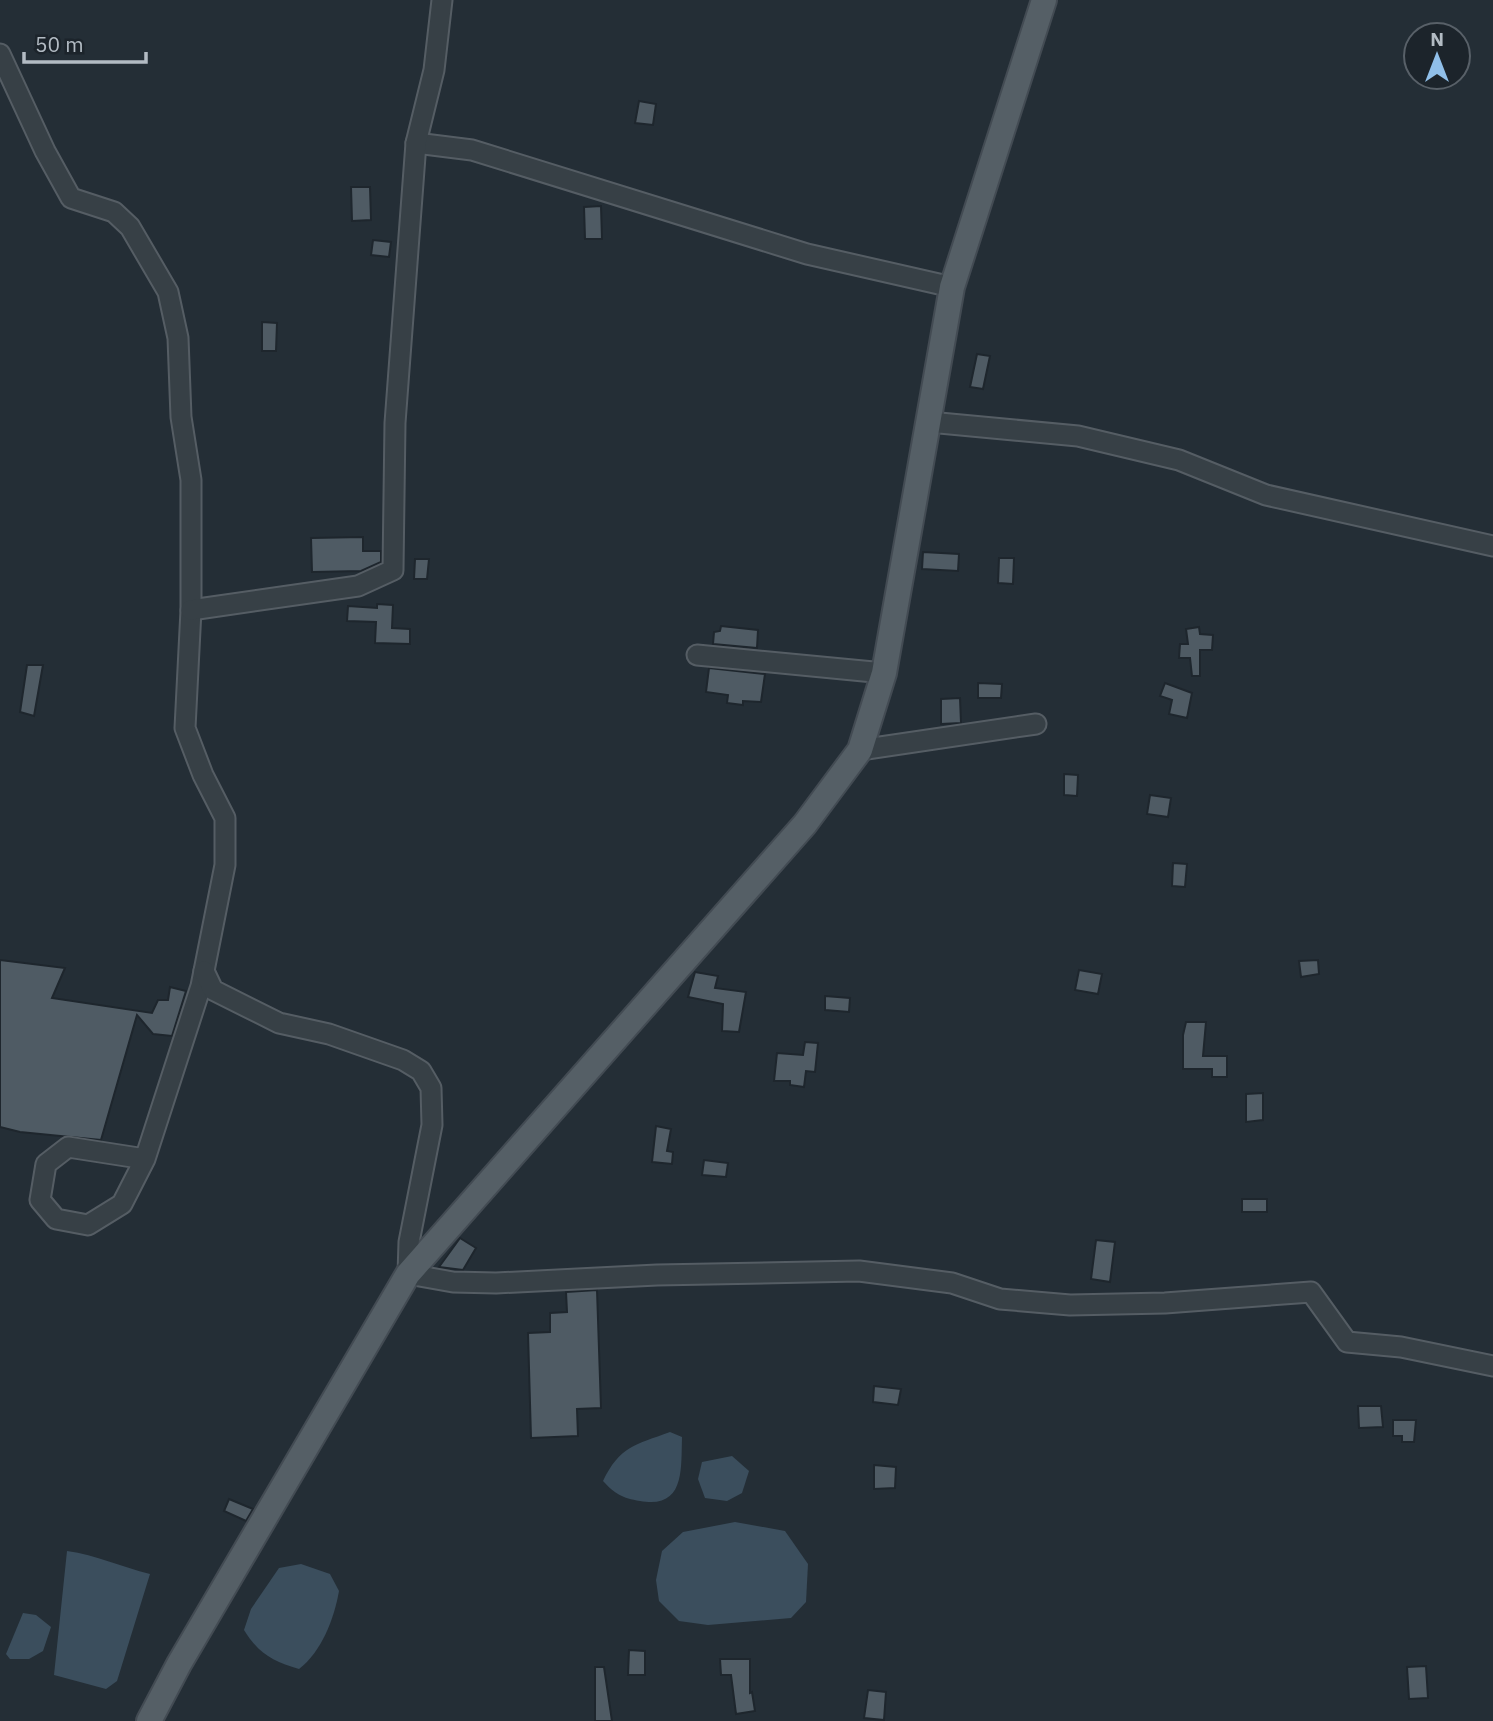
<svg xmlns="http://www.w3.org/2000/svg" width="1493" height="1721" font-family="'IBM Plex Sans',sans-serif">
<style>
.water{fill:#3b4e5d}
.building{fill:#4f5b64;stroke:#1e262d;stroke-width:2}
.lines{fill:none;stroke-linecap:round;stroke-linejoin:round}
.minor-casing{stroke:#555d64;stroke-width:23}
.major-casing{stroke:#434b53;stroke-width:28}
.minor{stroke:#374046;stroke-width:19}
.major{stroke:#555f66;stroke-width:24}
</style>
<rect width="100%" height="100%" fill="#242e36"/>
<g class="water">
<path d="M670,1432L682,1437C681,1470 685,1509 640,1501C622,1498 615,1494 603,1481C620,1446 635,1445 670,1432Z"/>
<polygon points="732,1456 749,1471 742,1493 727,1501 705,1498 698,1479 702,1462"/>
<polygon points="735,1522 785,1531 808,1564 806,1602 791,1618 708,1625 679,1621 659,1601 656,1580 662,1551 683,1532"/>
<path d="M67,1551C96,1555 122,1567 150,1574L117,1681L106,1689L54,1675Z"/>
<path d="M301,1564L330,1574L339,1591C334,1619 322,1651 299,1669C273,1662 258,1653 244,1630L251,1609L279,1568Z"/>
<polygon points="23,1613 36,1615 51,1627 43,1651 29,1659 10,1659 6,1654"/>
</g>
<g class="building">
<polygon points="639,101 656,104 653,125 635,123"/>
<polygon points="351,187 370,187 371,220 352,221"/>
<polygon points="601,206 602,239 585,239 584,207"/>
<polygon points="373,240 391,242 389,257 371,255"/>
<polygon points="262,322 277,323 276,351 262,351"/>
<polygon points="977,354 990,356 983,389 970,387"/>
<polygon points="363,537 363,551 381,551 381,562 361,571 312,572 311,538"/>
<polygon points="923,552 959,554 958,571 922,569"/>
<polygon points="999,558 1014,558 1013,584 998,583"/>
<polygon points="415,559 429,559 427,579 414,579"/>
<polygon points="377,604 393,605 392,628 410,629 410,644 375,643 376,622 347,621 348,606 377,608"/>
<polygon points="721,626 758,630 757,648 713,644 714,632 720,631"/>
<polygon points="1199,627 1200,634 1213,635 1212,650 1200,650 1200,676 1192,676 1190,658 1179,658 1180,644 1188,644 1186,629"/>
<polygon points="27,665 43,665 34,716 20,712"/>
<polygon points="709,668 765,674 761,702 743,701 743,705 727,703 728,695 706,692"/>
<polygon points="978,683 1002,684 1001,698 978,698"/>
<polygon points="1165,683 1192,693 1187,718 1169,714 1172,700 1160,696"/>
<polygon points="960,698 961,723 941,724 941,699"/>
<polygon points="1064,774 1078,775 1077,796 1064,795"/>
<polygon points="1150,795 1171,798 1168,817 1147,814"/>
<polygon points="1173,863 1187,864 1185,887 1172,886"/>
<polygon points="0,960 65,968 52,998 152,1013 158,1000 168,1000 170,987 186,991 172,1036 153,1034 137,1015 101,1140 20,1132 0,1127"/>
<polygon points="1318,960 1319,974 1301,977 1299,961"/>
<polygon points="1079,970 1102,974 1098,994 1075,990"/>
<polygon points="695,972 718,976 715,988 746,992 739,1032 722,1031 723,1004 688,997"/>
<polygon points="825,996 850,998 849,1012 825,1010"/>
<polygon points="1186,1022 1206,1022 1203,1056 1227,1056 1227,1077 1212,1077 1212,1069 1183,1069 1183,1035"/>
<polygon points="805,1042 818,1043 815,1072 806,1071 804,1087 790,1085 790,1081 774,1081 777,1053 803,1055"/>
<polygon points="1263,1093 1263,1120 1246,1122 1246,1094"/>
<polygon points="656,1126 671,1129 667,1151 673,1152 672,1164 652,1162"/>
<polygon points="704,1160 728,1163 726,1177 702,1175"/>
<rect x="1242" y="1199" width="25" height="13"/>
<polygon points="460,1238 476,1248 463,1270 439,1267"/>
<polygon points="1096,1240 1115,1242 1110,1282 1091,1279"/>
<polygon points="597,1290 601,1408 577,1409 578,1436 531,1438 528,1333 550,1332 550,1313 567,1312 566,1292"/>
<polygon points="874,1386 901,1389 898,1405 873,1402"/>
<polygon points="1358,1406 1381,1406 1383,1427 1359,1428"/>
<polygon points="1393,1420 1416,1420 1414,1442 1402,1442 1402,1436 1393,1436"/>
<polygon points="874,1465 896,1467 895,1488 874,1489"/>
<polygon points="229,1499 253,1509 246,1521 224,1511"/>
<polygon points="629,1650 645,1651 645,1675 628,1675"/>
<polygon points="720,1659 750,1659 750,1693 752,1692 755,1711 736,1714 731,1675 721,1675"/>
<polygon points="1426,1666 1428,1698 1409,1699 1407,1667"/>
<polygon points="595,1667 604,1667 612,1721 595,1721"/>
<polygon points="868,1690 886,1692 884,1720 864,1718"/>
</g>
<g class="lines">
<defs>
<g id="minor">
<polyline points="0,54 45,151 71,198 114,212 130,227 168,292 178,338 181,417 191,480 191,610 185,728 203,775 225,818 225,865 201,986 145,1159 122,1204 88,1225 56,1219 40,1200 46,1164 68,1147 145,1159"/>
<polyline points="416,143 472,150 807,254 952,287"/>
<polyline points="929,422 1078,436 1179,460 1266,495 1493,546"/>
<polyline points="191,610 358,586 393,570 395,423 416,143 434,70 442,0"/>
<polyline points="697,655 884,673"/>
<polyline points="860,750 1036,724"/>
<polyline points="204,971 213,990 279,1023 329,1034 403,1060 421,1071 431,1088 432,1125 409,1242 408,1274 453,1282 496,1283 657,1275 859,1271 952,1283 1000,1299 1070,1305 1165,1303 1311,1292 1347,1342 1401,1347 1493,1366"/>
</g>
<polyline id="major" points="149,1721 179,1664 408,1274 805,824 860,750 884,673 952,287 1044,0"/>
</defs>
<use href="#minor" class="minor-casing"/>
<use href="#major" class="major-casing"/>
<use href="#minor" class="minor"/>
<use href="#major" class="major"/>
</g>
<g transform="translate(1437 56)"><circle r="33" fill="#1c242b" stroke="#586068" stroke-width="2"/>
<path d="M0-5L12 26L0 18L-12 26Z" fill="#90bfe9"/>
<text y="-10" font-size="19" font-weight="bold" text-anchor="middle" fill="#b2bbc3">N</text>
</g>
<path d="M24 52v10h122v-10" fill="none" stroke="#b2bbc3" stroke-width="3.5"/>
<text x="35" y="52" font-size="21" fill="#b2bbc3" stroke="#1c242b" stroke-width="5" paint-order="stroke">50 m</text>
</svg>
